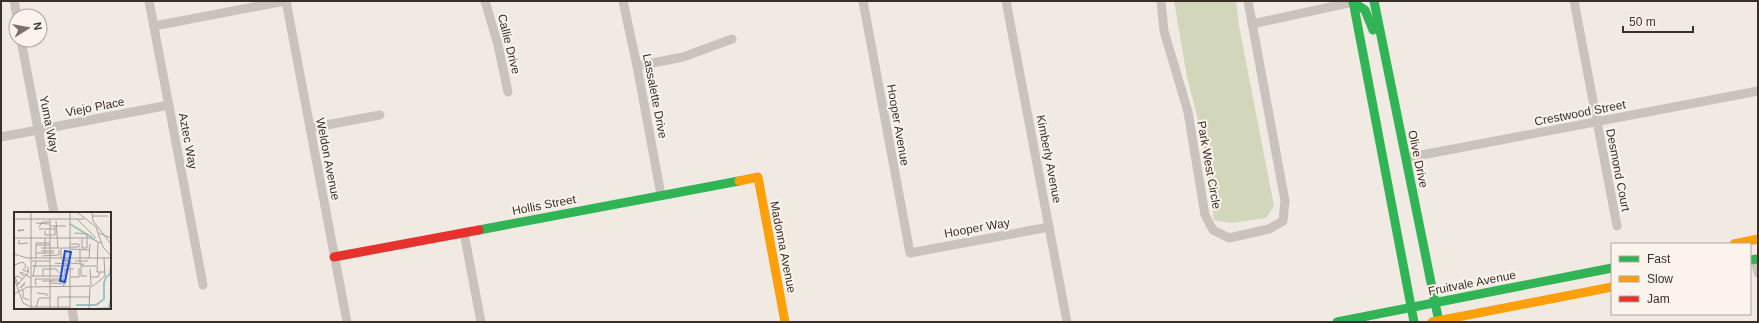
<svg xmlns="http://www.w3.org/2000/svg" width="1759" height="323" font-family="Helvetica,sans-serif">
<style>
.green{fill:#d2d7bc}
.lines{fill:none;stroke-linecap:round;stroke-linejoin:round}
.street{stroke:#cac2bc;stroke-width:9}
.fast{stroke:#30b455;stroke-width:9}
.slow{stroke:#ff9f0a;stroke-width:9}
.jam{stroke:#e5322d;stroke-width:9}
.labels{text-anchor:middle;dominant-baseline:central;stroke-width:4;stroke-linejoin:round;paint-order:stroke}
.street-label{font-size:12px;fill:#3c2f29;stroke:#fcf4ec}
.inset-river{fill:none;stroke:#9dc4c4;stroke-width:2}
.inset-road{fill:none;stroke:#a89f99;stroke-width:1}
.view{fill:#1d4ed8;fill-opacity:0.15;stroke:#1d4ed8;stroke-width:2}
.inset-edge{fill:none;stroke:#3c2f29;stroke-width:2}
</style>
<rect width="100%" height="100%" fill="#f0eae3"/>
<polygon class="green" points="1174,1 1236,1 1239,26 1274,206 1266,218 1231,223 1214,220 1203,139 1187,77"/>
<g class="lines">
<g class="street">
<polyline points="14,1 17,16"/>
<polyline points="149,1 203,285"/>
<polyline points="286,1 347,322"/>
<polyline points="485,1 498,45 508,92"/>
<polyline points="623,1 637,66 661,195"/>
<polyline points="863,1 910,253 1049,227"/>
<polyline points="1006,1 1067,322"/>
<polyline points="1161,1 1164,31 1188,112 1205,215 1213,230 1229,238 1269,229 1283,221 1285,201 1248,1"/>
<polyline points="1574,1 1617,226"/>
<polyline points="1252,24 1353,2"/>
<polyline points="154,26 285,1"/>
<polyline points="21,40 54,213"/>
<polyline points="637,66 683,57 732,39"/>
<polyline points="310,128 380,115"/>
<polyline points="1,137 169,105"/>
<polyline points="1406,158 1758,91"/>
<polyline points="464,233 481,322"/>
<polyline points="1755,259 1758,273"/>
<polyline points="72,308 74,322"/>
</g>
<g class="fast">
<polyline points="1353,1 1414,322"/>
<polyline points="1374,1 1439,322"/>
<polyline points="1353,2 1365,10 1373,30"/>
<polyline points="479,230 739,181"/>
<polyline points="1750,260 1758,259"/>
<polyline points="1337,322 1612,268"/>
</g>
<g class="slow">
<polyline points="739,181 758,177 785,322"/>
<polyline points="1734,244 1758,239"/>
<polyline points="1432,322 1612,287"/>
</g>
<polyline class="jam" points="334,257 479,230"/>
</g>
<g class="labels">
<g class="street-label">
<text transform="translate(509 44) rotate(76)">Callie Drive</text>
<text transform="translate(655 96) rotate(79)">Lassalette Drive</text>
<text transform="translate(95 107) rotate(-11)">Viejo Place</text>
<text transform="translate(1580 113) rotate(-11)">Crestwood Street</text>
<text transform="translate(49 124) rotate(79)">Yuma Way</text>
<text transform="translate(898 125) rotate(80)">Hooper Avenue</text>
<text transform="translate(188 141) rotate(79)">Aztec Way</text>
<text transform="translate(328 159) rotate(79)">Weldon Avenue</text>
<text transform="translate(1049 159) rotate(79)">Kimberly Avenue</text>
<text transform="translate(1418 159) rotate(78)">Olive Drive</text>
<text transform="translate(1209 165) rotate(80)">Park West Circle</text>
<text transform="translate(1618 170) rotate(79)">Desmond Court</text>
<text transform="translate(544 205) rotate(-11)">Hollis Street</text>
<text transform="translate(977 228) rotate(-10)">Hooper Way</text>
<text transform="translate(783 247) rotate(79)">Madonna Avenue</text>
<text transform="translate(1472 283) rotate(-11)">Fruitvale Avenue</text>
</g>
</g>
<g transform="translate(14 212)">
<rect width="97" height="97" fill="#f0eae3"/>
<path class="inset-river" d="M56,12L79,26M62,93H82L90,87V71L92,65L96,62L97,55M81,97L95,96L97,86"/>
<path class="inset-road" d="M17,0V97M56,0V97M63,0L82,15L89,35L97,44M78,0L79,9L97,32M78,4H94M0,7H70M36,7V97M63,7L81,25L80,28M42,9L44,36M22,11L35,12M36,14H52M25,15L28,10H36M25,17H41M4,18H10L4,19ZM31,19V23H41V14M60,21L73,22V36H68V26M85,21L97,26M0,26H76L87,31M31,26V42M5,28V32L14,31M84,30L83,60H91M22,33H36M56,35H65V32H57M27,36H46M57,37L75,38M66,38V51M27,39H40M22,41H40M0,42L13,46H97M28,44L45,43V38M22,46V31H36M47,46V36H56M75,46L76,32M48,48H53L54,49H48ZM18,49H36M61,49H74M41,51L53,52M56,51L69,52V55M67,52V64H73M0,53L9,50L12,54L9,58L15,60M18,54H53V52M69,54H82M76,57L77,73M18,64H53M19,64L22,49M29,64V57H42L45,61M51,64V57H60M11,65L6,61L7,60L17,66M56,65H65V56M76,65H84L86,60M0,66L9,91L17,95M28,69H52M38,69V67H51M6,71L4,72L1,65L4,64L9,68M36,71L51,72L49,74M11,72L6,76L11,70M3,73L14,61V55M22,73L21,67H35M9,78V86L15,88M23,81L33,82V84M0,82L13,75L79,74L91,64L90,46M17,95H56M22,95L25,86H36M44,97V85H76M75,97L76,75"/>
<path class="view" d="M51,39L57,40L51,70L46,69Z"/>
<rect width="97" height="97" class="inset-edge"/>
</g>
<rect width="1759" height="323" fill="none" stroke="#3c2f29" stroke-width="4"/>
<rect x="1611" y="243" width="140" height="72" fill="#fcf4ec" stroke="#afa59e"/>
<rect x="1619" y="256" width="20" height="6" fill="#30b455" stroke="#afa59e"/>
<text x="1647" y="263" font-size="12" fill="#3c2f29">Fast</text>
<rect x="1619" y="276" width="20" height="6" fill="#ff9f0a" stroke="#afa59e"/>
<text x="1647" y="283" font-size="12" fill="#3c2f29">Slow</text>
<rect x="1619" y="296" width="20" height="6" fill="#e5322d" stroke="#afa59e"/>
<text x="1647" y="303" font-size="12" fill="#3c2f29">Jam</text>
<g transform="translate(28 28) rotate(79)"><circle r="19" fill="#fcf4ec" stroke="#afa59e"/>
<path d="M0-3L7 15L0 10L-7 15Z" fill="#7b706a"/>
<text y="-6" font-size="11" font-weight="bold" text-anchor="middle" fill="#3c2f29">N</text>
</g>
<path d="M1623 26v6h70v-6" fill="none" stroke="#3c2f29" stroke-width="2"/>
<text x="1629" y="26" font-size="12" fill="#3c2f29" stroke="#fcf4ec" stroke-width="3" paint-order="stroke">50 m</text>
</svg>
